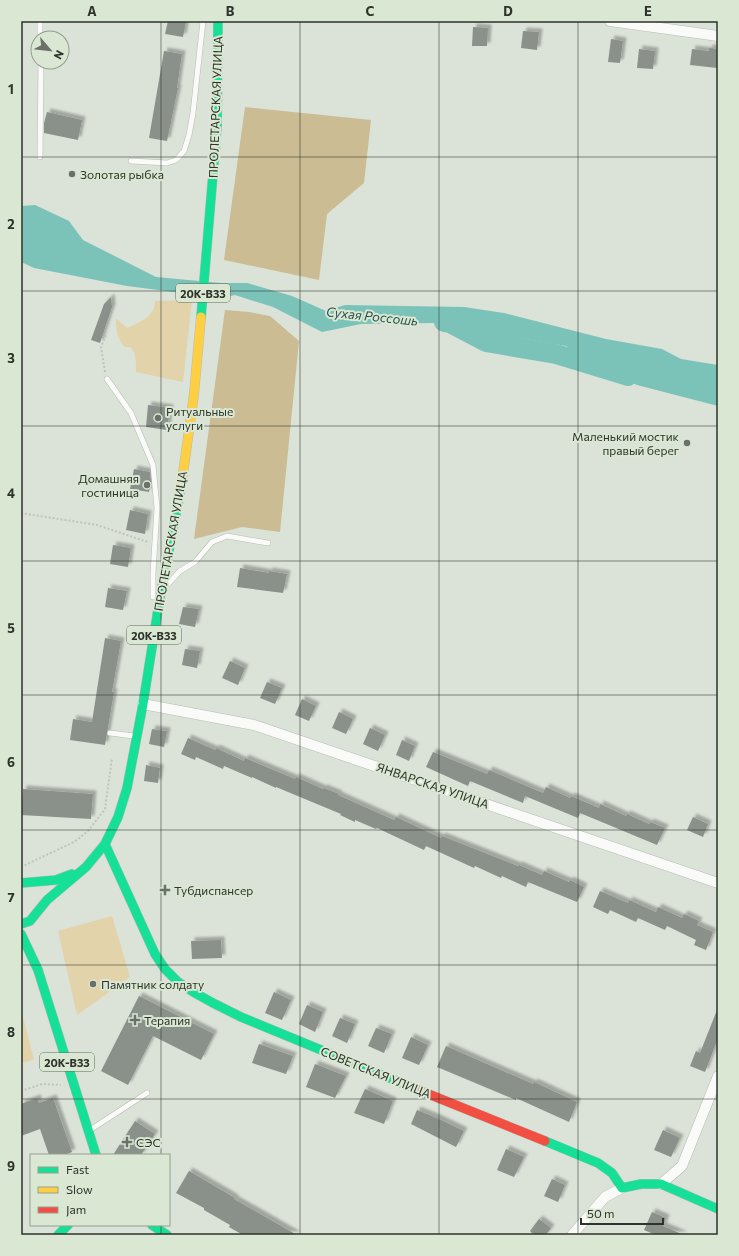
<svg xmlns="http://www.w3.org/2000/svg" width="739" height="1256" font-family="Commissioner,sans-serif">
<style>
.green{fill:#e3d3aa}
.forest{fill:#cbbc93}
.water{fill:#7bc3b9}
.lines{fill:none;stroke-linecap:round;stroke-linejoin:round}
.river{stroke:#7bc3b9;stroke-width:20}
.building{fill:#8a918a;filter:url(#shadow)}
.lane-casing{stroke:#b7bcb4;stroke-width:6}
.street-casing{stroke:#b7bcb4;stroke-width:11}
.fast-casing{stroke:#b7bcb4;stroke-width:10}
.slow-casing{stroke:#b7bcb4;stroke-width:10}
.jam-casing{stroke:#b7bcb4;stroke-width:10}
.path{stroke:#c0c3bf;stroke-width:2;stroke-dasharray:2 2;stroke-linecap:butt}
.lane{stroke:#fafbf9;stroke-width:5}
.street{stroke:#fafbf9;stroke-width:10}
.fast{stroke:#16e098;stroke-width:9}
.slow{stroke:#ffcf43;stroke-width:9}
.jam{stroke:#f24e42;stroke-width:9}
.grid{fill:none;stroke:#2e332b;stroke-width:1;stroke-opacity:0.55}
.poi-dot{fill:#6b7068;stroke:#dae7d3;stroke-width:1.5}
.labels{text-anchor:middle;dominant-baseline:central;stroke-width:4;stroke-linejoin:round;paint-order:stroke}
.shield{fill:#dae7d3;stroke:#62695d;stroke-width:1}
.shield-label{font-size:11px;font-weight:bold;fill:#2e332b}
.street-label{font-size:12px;fill:#2e332b;stroke:#dae7d3}
.poi-label{font-size:12px;fill:#2e332b;stroke:#dae7d3;text-anchor:start}
.water-label{font-size:13px;font-style:italic;fill:#24514c;stroke:#dae7d3}
.neatline{fill:none;stroke:#2e332b;stroke-width:1.5}
.grid-label{font-size:13px;text-anchor:middle;font-weight:bold;fill:#2e332b}
</style>
<defs>
<filter id="shadow"><feDropShadow dx="3.5" dy="-3.5" stdDeviation="1" flood-color="#0004"/></filter>
</defs>
<rect width="100%" height="100%" fill="#dbe2d8"/>
<g class="green">
<path d="M192,300L183,382L136,372C136,364 137,353 130,347H125C117,339 116,329 116,318L127,328C140,322 155,317 155,301Z"/>
<polygon points="112,916 130,977 77,1015 58,931"/>
<polygon points="21,1010 34,1059 21,1064"/>
</g>
<g class="forest">
<polygon points="245,107 371,120 364,183 327,214 319,280 224,260"/>
<polygon points="225,310 249,312 270,316 299,341 280,532 242,527 194,539"/>
</g>
<polygon class="water" points="35,205 69,221 83,240 156,277 221,283 247,283 292,296 326,311 345,305 464,307 504,313 606,339 662,349 681,359 718,365 718,406 637,385 592,363 566,346 519,338 499,344 486,342 467,332 436,323 361,324 322,332 273,307 235,295 221,298 127,286 34,268 21,262 21,206"/>
<g class="lines">
<polyline class="river" points="444,322 450,323 486,342 556,354 628,376"/>
</g>
<g class="building">
<polygon points="168,21 186,21 183,37 165,34"/>
<polygon points="473,27 488,28 487,46 472,46"/>
<polygon points="523,31 539,32 537,50 521,48"/>
<polygon points="611,39 623,41 620,63 608,62"/>
<polygon points="709,48 718,49 717,68 690,65 692,49 709,51"/>
<polygon points="639,49 655,51 653,69 637,68"/>
<polygon points="164,51 182,54 177,88 178,88 167,141 149,138"/>
<polygon points="47,112 82,120 78,140 44,133 44,123"/>
<polygon points="111,297 112,307 100,343 91,340 104,304"/>
<polygon points="148,405 170,408 167,430 146,427"/>
<polygon points="134,469 150,472 151,482 149,492 130,489"/>
<polygon points="130,510 148,514 145,534 126,530"/>
<polygon points="113,545 131,548 128,567 110,564"/>
<polygon points="240,568 269,573 269,571 287,574 283,593 237,587"/>
<polygon points="108,588 127,591 123,610 105,607"/>
<polygon points="183,607 199,609 195,627 179,624"/>
<polygon points="105,638 121,641 112,692 114,692 105,745 70,740 73,719 92,722"/>
<polygon points="185,649 200,651 197,668 182,665"/>
<polygon points="230,661 245,668 238,685 222,678"/>
<polygon points="267,682 282,688 275,704 260,698"/>
<polygon points="302,699 316,706 309,721 295,715"/>
<polygon points="339,712 353,719 346,734 332,728"/>
<polygon points="370,728 385,735 378,751 363,744"/>
<polygon points="152,729 167,731 164,747 149,744"/>
<polygon points="188,738 215,750 216,748 244,761 245,758 295,779 296,777 323,789 324,788 339,794 338,795 394,820 396,817 441,838 442,836 518,866 519,865 542,875 544,871 569,882 570,880 584,887 577,902 528,882 526,887 502,876 501,878 475,866 474,868 426,846 424,850 377,828 376,829 355,820 355,822 340,815 341,814 276,787 276,788 252,777 252,778 224,766 223,769 196,757 195,760 181,754"/>
<polygon points="402,740 415,746 409,761 396,755"/>
<polygon points="433,752 487,774 489,770 543,793 546,787 570,798 571,796 599,808 600,804 626,816 627,814 649,824 650,822 665,828 657,845 580,813 578,818 525,796 523,803 470,781 468,786 426,767"/>
<polygon points="146,765 160,768 158,783 144,781"/>
<polygon points="23,789 93,794 91,819 21,815"/>
<polygon points="693,817 708,824 703,837 687,830"/>
<polygon points="600,891 628,903 629,900 656,912 658,907 682,918 684,914 699,921 697,925 713,932 706,950 694,945 696,940 667,926 665,930 638,918 636,922 610,910 608,914 593,907"/>
<polygon points="221,940 222,958 192,959 191,941"/>
<polygon points="274,992 291,1000 282,1020 265,1013"/>
<polygon points="139,996 214,1034 201,1060 153,1036 128,1085 101,1071"/>
<polygon points="307,1005 323,1012 315,1032 299,1024"/>
<polygon points="717,1010 718,1010 718,1038 705,1072 690,1066 696,1051 700,1053"/>
<polygon points="340,1018 355,1024 347,1043 332,1036"/>
<polygon points="376,1028 392,1034 384,1053 368,1046"/>
<polygon points="411,1037 428,1045 419,1065 402,1058"/>
<polygon points="259,1044 293,1056 286,1074 252,1063"/>
<polygon points="446,1046 533,1084 534,1082 577,1102 569,1122 516,1098 516,1100 437,1067"/>
<polygon points="315,1064 346,1076 335,1098 306,1087"/>
<polygon points="365,1089 393,1101 384,1124 354,1113"/>
<polygon points="37,1098 39,1103 53,1098 72,1152 65,1155 49,1155 40,1129 21,1136 21,1104"/>
<polygon points="417,1110 437,1118 464,1131 456,1147 411,1124"/>
<polygon points="135,1121 155,1134 141,1155 113,1155"/>
<polygon points="663,1130 680,1138 671,1157 654,1150"/>
<polygon points="506,1149 524,1157 514,1177 497,1170"/>
<polygon points="189,1171 235,1198 234,1199 297,1235 243,1235 229,1227 230,1225 204,1210 204,1208 176,1193"/>
<polygon points="552,1179 565,1185 558,1202 544,1196"/>
<polygon points="652,1212 666,1218 663,1226 684,1235 656,1235 644,1230"/>
<polygon points="539,1219 551,1228 546,1235 534,1235 530,1231"/>
</g>
<g class="lines">
<defs>
<g id="lane">
<polyline points="40,38 40,21"/>
<polyline points="40,157 41,62"/>
<polyline points="131,161 167,163 176,160 184,151 189,135 193,113 203,21"/>
<polyline points="107,379 131,413 153,465 157,508 153,573 153,597"/>
<polyline points="168,584 180,571 195,562 212,542 227,536 268,543"/>
<polyline points="110,733 134,736"/>
<polyline points="90,1130 147,1093"/>
</g>
<g id="street">
<polyline points="610,21 718,36"/>
<polyline points="143,704 254,725 718,883"/>
<polyline points="661,1184 682,1166 718,1076"/>
<polyline points="572,1235 605,1197 622,1188"/>
</g>
<g id="fast">
<polyline points="201,317 217,126 218,21"/>
<polyline points="105,844 155,954 165,969 178,982 195,993 213,1003 241,1017 416,1089"/>
<polyline points="21,883 56,880 72,874"/>
<polyline points="21,924 30,921 47,900 86,867 105,844 118,817 127,788 143,704 160,597 181,488"/>
<polyline points="21,934 38,970 96,1155"/>
<polyline points="545,1141 598,1163 612,1173 622,1188 641,1184 661,1184 718,1209"/>
<polyline points="152,1225 167,1235"/>
<polyline points="58,1235 68,1225"/>
</g>
<polyline id="slow" points="181,488 194,394 201,317"/>
<polyline id="jam" points="416,1089 545,1141"/>
</defs>
<use href="#lane" class="lane-casing"/>
<use href="#street" class="street-casing"/>
<use href="#fast" class="fast-casing"/>
<use href="#slow" class="slow-casing"/>
<use href="#jam" class="jam-casing"/>
<g class="path">
<polyline points="105,372 101,347 107,333"/>
<polyline points="21,513 97,525 148,542"/>
<polyline points="21,867 74,842 88,831 105,809 112,758"/>
<polyline points="21,1091 42,1084 61,1085"/>
</g>
<use href="#lane" class="lane"/>
<use href="#street" class="street"/>
<use href="#fast" class="fast"/>
<use href="#slow" class="slow"/>
<use href="#jam" class="jam"/>
</g>
<path class="grid" d="M161,21V1155M300,21V1235M439,21V1235M578,21V1235M21,157H718M21,291H718M21,426H718M21,561H718M21,695H718M21,830H718M21,965H718M21,1099H718M161,1225V1235"/>
<g class="poi-dot">
<circle cx="72" cy="174" r="4"/>
<circle cx="158" cy="418" r="4"/>
<circle cx="687" cy="443" r="4"/>
<circle cx="147" cy="485" r="4"/>
<path d="M163 884h4v4h4v4h-4v4h-4v-4h-4v-4h4z"/>
<circle cx="93" cy="984" r="4"/>
<path d="M133 1014h4v4h4v4h-4v4h-4v-4h-4v-4h4z"/>
<path d="M125 1136h4v4h4v4h-4v4h-4v-4h-4v-4h4z"/>
</g>
<g class="labels">
<g class="shield">
<rect x="176" y="284" width="54" height="18" rx="3"/>
<rect x="127" y="626" width="54" height="18" rx="3"/>
<rect x="40" y="1053" width="54" height="18" rx="3"/>
</g>
<g class="shield-label">
<text x="203" y="293">20К-В33</text>
<text x="154" y="635">20К-В33</text>
<text x="67" y="1062">20К-В33</text>
</g>
<g class="street-label">
<text transform="translate(215 107) rotate(-88)">ПРОЛЕТАРСКАЯ УЛИЦА</text>
<text transform="translate(170 541) rotate(-80)">ПРОЛЕТАРСКАЯ УЛИЦА</text>
<text transform="translate(433 785) rotate(19)">ЯНВАРСКАЯ УЛИЦА</text>
<text transform="translate(376 1072) rotate(22)">СОВЕТСКАЯ УЛИЦА</text>
</g>
<g class="poi-label">
<text x="80" y="174">Золотая рыбка</text>
<text x="166" y="411">Ритуальные<tspan x="166" dy="14">услуги</tspan></text>
<text x="679" y="436" text-anchor="end">Маленький мостик<tspan x="679" dy="14">правый берег</tspan></text>
<text x="139" y="478" text-anchor="end">Домашняя<tspan x="139" dy="14">гостиница</tspan></text>
<text x="174" y="890">Тубдиспансер</text>
<text x="101" y="984">Памятник солдату</text>
<text x="144" y="1020">Терапия</text>
<text x="136" y="1142">СЭС</text>
</g>
<g class="water-label">
<text transform="translate(372 316) rotate(6)">Сухая Россошь</text>
</g>
</g>
<rect width="739" height="1256" fill="none" stroke="#dae7d3" stroke-width="44"/>
<rect x="30" y="1154" width="140" height="72" fill="#dae7d3" stroke="#959f90"/>
<rect x="38" y="1167" width="20" height="6" fill="#16e098" stroke="#959f90"/>
<text x="66" y="1174" font-size="12" fill="#2e332b">Fast</text>
<rect x="38" y="1187" width="20" height="6" fill="#ffcf43" stroke="#959f90"/>
<text x="66" y="1194" font-size="12" fill="#2e332b">Slow</text>
<rect x="38" y="1207" width="20" height="6" fill="#f24e42" stroke="#959f90"/>
<text x="66" y="1214" font-size="12" fill="#2e332b">Jam</text>
<g transform="translate(50 50) rotate(118)"><circle r="19" fill="#dae7d3" stroke="#959f90"/>
<path d="M0-3L7 15L0 10L-7 15Z" fill="#6b7068"/>
<text y="-6" font-size="11" font-weight="bold" text-anchor="middle" fill="#2e332b">N</text>
</g>
<path d="M581 1218v6h82v-6" fill="none" stroke="#2e332b" stroke-width="2"/>
<text x="587" y="1218" font-size="12" fill="#2e332b" stroke="#dae7d3" stroke-width="3" paint-order="stroke">50 m</text>
<rect x="22" y="22" width="695" height="1212" class="neatline"/>
<g class="grid-label">
<text x="92" y="16">A</text>
<text x="230" y="16">B</text>
<text x="370" y="16">C</text>
<text x="508" y="16">D</text>
<text x="648" y="16">E</text>
<text x="11" y="94">1</text>
<text x="11" y="229">2</text>
<text x="11" y="363">3</text>
<text x="11" y="498">4</text>
<text x="11" y="633">5</text>
<text x="11" y="767">6</text>
<text x="11" y="902">7</text>
<text x="11" y="1037">8</text>
<text x="11" y="1171">9</text>
</g>
</svg>
